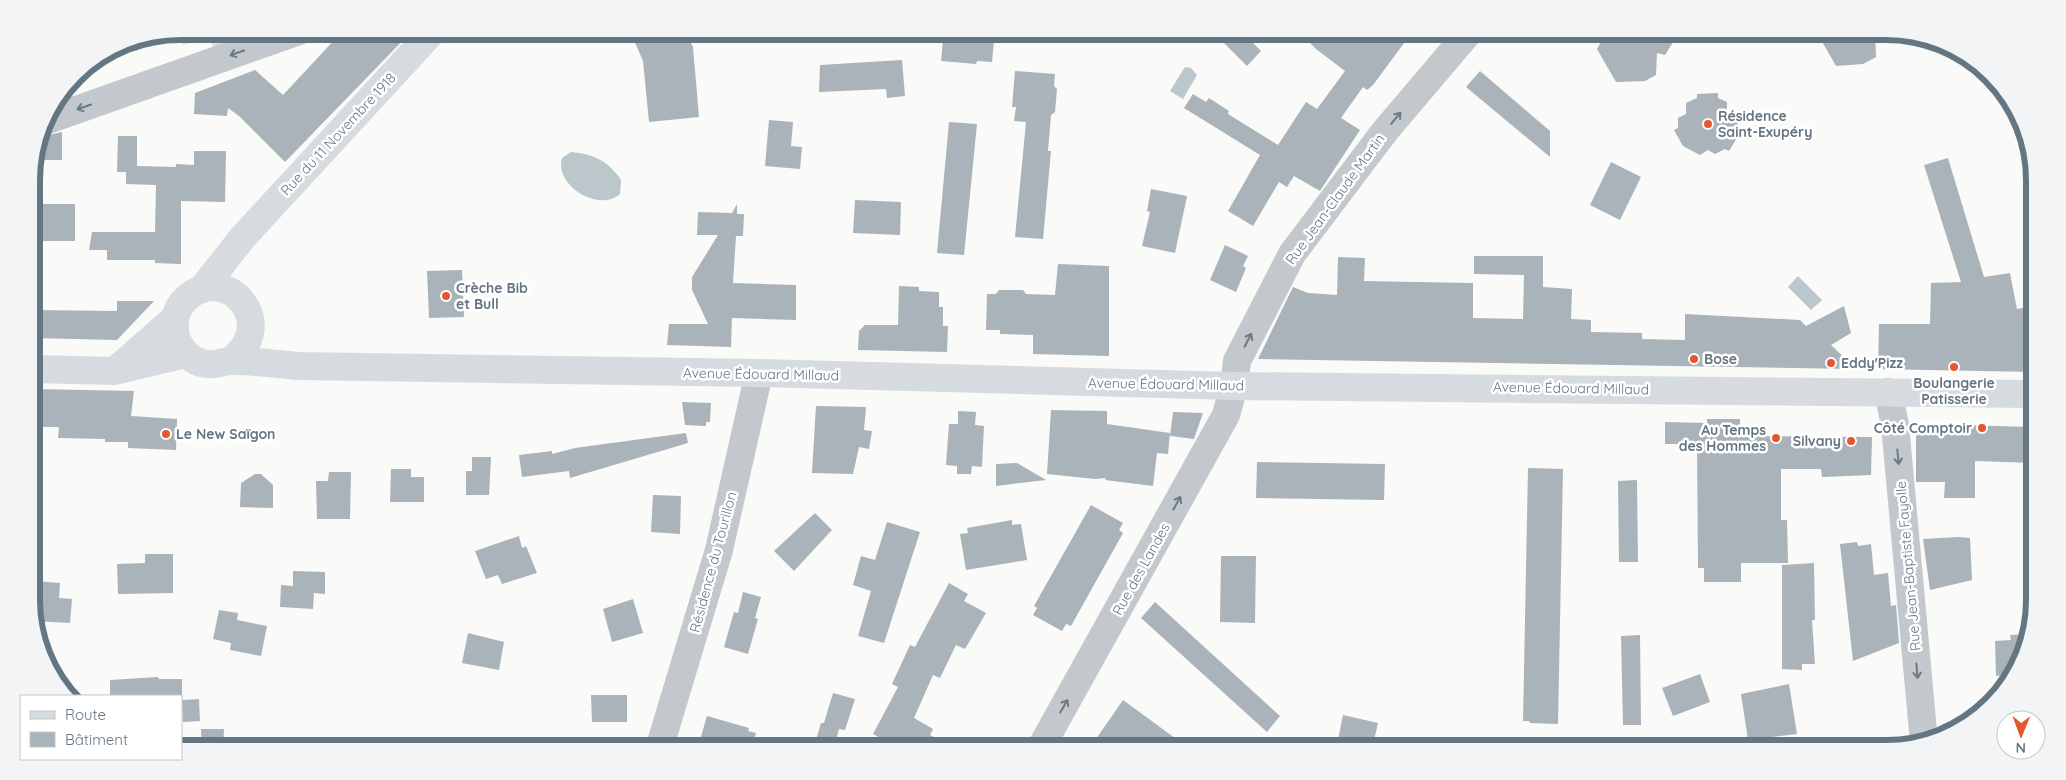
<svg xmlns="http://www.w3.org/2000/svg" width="2066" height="780" font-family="Quicksand,sans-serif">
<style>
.green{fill:#dadfd7}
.water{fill:#bbc7cb}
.building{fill:#aab3b9}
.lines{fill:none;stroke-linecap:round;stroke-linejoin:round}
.minor{stroke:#c3c8cc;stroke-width:28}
.major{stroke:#d6dbdf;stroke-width:28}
.oneway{stroke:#6a7a87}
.poi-dot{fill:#e4572e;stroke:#fff;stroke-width:2}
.labels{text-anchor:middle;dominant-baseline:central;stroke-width:5;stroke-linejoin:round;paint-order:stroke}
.poi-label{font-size:14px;font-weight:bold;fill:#657683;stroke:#fff;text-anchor:start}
.street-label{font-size:14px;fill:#657683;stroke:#fff}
.rim{fill:none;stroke:#657683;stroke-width:6}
</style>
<rect width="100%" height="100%" fill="#fafaf8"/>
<polygon class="green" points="179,31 258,31 213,47 209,37 183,45"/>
<g class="water">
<polygon points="1185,67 1191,68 1197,75 1183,99 1170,91"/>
<path d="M571,152C594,154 608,161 621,180L620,194C598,213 554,185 562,158Z"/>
<polygon points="1798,276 1822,300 1811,310 1788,287"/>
</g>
<g class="building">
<polygon points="349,31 412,31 285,162 239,116 228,108 227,116 194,114 195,93 255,70 283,95 338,36"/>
<polygon points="630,31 685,31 693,47 699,117 649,122 643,61"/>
<polygon points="944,31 995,31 992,62 977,61 976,64 941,61"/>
<polygon points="1232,31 1241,31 1261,51 1247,66 1222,41"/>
<polygon points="1298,31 1413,31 1373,85 1367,90 1363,87 1341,118 1360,130 1320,191 1294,176 1287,187 1279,182 1253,226 1228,211 1260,155 1184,108 1193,94 1206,102 1209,98 1229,111 1228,114 1278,145 1306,102 1317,109 1345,71 1316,49"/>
<polygon points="1607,31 1680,31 1665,55 1657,53 1656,75 1645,81 1616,82 1597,49"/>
<polygon points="1816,31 1875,31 1876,57 1863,64 1836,66"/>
<polygon points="902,60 905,96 887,98 886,89 819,92 820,65"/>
<polygon points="1015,71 1055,74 1054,86 1057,89 1055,112 1051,115 1048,151 1051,151 1043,239 1015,237 1026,122 1014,121 1016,107 1012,107"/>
<polygon points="1480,71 1550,131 1550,157 1466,87"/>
<polygon points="1718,93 1718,98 1727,102 1727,114 1738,119 1738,136 1729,151 1725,149 1715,154 1708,150 1700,155 1683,146 1674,130 1678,128 1678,118 1686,114 1686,103 1697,98 1697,94"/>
<polygon points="769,120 793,122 791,146 802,147 800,169 765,166"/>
<polygon points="949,122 977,124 964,255 937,253"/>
<polygon points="62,132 62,160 44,160 44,136"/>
<polygon points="118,136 137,136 137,166 176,167 176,164 194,165 194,151 226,151 225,202 181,201 181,264 155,263 155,260 107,260 107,250 89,250 92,232 155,232 156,185 126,184 126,172 117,172"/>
<polygon points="1948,158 1984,277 2010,273 2017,309 2034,306 2034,372 1878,369 1879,324 1930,324 1931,283 1961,282 1924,165"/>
<polygon points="1611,162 1641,177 1620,220 1590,205"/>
<polygon points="1151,189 1187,196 1175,253 1142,246 1150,212 1147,211"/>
<polygon points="855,200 901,202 900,235 853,233"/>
<rect x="43" y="204" width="32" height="37"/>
<polygon points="737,204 737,214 744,214 743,236 736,236 733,283 796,285 796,320 732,318 731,347 667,345 669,324 708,324 692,290 692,277 718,235 697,235 698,212 732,213"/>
<polygon points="1225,245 1248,256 1243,266 1246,268 1236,292 1210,280"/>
<polygon points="1474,256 1543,256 1543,287 1572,289 1571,319 1591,320 1591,332 1642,333 1642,339 1685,340 1685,314 1800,320 1806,326 1844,306 1851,333 1831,345 1856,369 1258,359 1293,287 1308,293 1337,295 1338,257 1365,258 1364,281 1473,283 1473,318 1523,319 1524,275 1474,274"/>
<polygon points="1058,264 1109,266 1109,356 1033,354 1033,335 1000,334 1000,330 986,330 987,294 996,294 999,290 1023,290 1026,294 1055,295"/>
<polygon points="462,270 464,317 429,318 427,271"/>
<polygon points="899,286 919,287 919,291 939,292 939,307 943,307 943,326 948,326 947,352 858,350 859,331 865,325 898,325"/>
<polygon points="117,301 154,301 117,340 32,338 32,310 117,311"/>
<polygon points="33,389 134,391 131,416 177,419 176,450 128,448 128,442 105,442 105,439 58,438 59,427 33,427"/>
<polygon points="682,402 711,403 710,422 706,422 706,426 685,425"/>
<polygon points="816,406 866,407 864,430 872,431 869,449 859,447 853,474 812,473"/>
<polygon points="1051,410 1107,411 1107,424 1170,433 1168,454 1157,453 1153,486 1105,480 1106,478 1095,479 1047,474"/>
<polygon points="958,411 976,412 975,425 984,426 982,467 972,466 971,474 957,474 957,466 946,465 949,424 958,424"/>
<polygon points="1173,412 1203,413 1194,439 1170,436"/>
<polygon points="1707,419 1740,419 1740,436 1872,437 1871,475 1822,477 1821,469 1781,469 1781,520 1787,520 1788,563 1741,563 1741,582 1704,582 1704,568 1698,568 1697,444 1665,444 1665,422 1707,423"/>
<polygon points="1916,424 2034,427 2034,463 1975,461 1975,498 1944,498 1945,482 1916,482"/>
<polygon points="686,433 688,443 570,478 569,471 522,477 519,455 552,451 552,454 575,448"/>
<polygon points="472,457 491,457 489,495 466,495 466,471 472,471"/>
<polygon points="1257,462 1385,464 1384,500 1256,498"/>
<polygon points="1017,463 1046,480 996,486 996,464"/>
<polygon points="1528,468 1563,469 1558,724 1530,723 1529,721 1523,721"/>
<polygon points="391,469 411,469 411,477 424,477 424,502 390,502"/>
<polygon points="329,472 351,472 350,519 317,519 316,481 328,481"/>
<polygon points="255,474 261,474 273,485 273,508 240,507 241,483"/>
<polygon points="1637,480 1638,562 1619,562 1618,481"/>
<polygon points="653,495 681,496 680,534 651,532"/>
<polygon points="1091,505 1123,523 1119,530 1123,533 1071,626 1066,624 1062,631 1033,615 1037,608 1034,606"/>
<polygon points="815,513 832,530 794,571 774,551"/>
<polygon points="1012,520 1012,525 1021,524 1027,560 966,570 960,534 968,533 967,528"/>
<polygon points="887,522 920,532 884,643 858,636 871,591 853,585 861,556 875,560"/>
<polygon points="519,536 522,548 526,546 537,573 502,584 498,575 486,579 475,551"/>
<polygon points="1958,537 1970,538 1972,580 1930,590 1923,539"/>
<polygon points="1857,542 1858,546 1871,544 1874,575 1888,573 1891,606 1896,605 1899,643 1853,661 1840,544"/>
<polygon points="145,554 173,554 173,593 118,594 117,564 145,563"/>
<polygon points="1221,556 1256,556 1255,623 1220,622"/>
<polygon points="1814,563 1815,620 1812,620 1815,664 1802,664 1802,670 1782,669 1782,565"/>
<polygon points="293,571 325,572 325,594 314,593 313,609 280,607 281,585 293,586"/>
<polygon points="34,581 60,583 59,598 72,599 70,623 34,621"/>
<polygon points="949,583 968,594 964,601 986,613 965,649 956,645 940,678 933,675 914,718 933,729 930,735 956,749 900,749 873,734 898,687 892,684 910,645 915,647"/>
<polygon points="743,592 761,597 755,618 758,619 748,654 724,647 734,612 738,613"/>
<polygon points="633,599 643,633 612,642 603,609"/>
<polygon points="1155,602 1280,716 1267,732 1141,618"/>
<polygon points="219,610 238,613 237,620 267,626 261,656 230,650 231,643 213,639"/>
<polygon points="468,633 504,642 499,670 462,663"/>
<polygon points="2029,634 2027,648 2013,675 1996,676 1995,641 2011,640 2010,635"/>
<polygon points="1640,635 1641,725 1623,725 1621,636"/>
<polygon points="1700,674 1710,702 1673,716 1662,688"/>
<polygon points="158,677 159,679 182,679 182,696 110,696 110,680"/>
<polygon points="1789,684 1797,734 1748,740 1741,694"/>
<polygon points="833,693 855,699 845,730 839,729 834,748 815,743 821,723 824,723"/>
<polygon points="591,695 627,695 627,722 592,722"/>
<polygon points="199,699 200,721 183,722 182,700"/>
<polygon points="1123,700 1190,749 1089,749"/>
<polygon points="1343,715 1378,723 1372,749 1353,749 1337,745"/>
<polygon points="707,716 749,728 748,731 756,733 751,749 731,749 700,740"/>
<polygon points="201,729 224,729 223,749 202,749"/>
</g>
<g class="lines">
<g class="minor">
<polyline points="45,121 299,31"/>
<polyline points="1888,392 1895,425 1924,742"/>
<polyline points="659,749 719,550 759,373"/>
<polyline points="1040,749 1226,415 1234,386 1237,361 1292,254 1385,131 1470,31"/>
</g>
<g class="major">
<polyline points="202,289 243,237 433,31"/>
<path d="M231,360C280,324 227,263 188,297C181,303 176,311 175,320C172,341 186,361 207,364C217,366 224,360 233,361C255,361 277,364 298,366L759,373L1234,386L2034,394"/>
<polyline points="118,368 175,318"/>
<polyline points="33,369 115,371 186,354"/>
</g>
</g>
<defs><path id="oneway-shaft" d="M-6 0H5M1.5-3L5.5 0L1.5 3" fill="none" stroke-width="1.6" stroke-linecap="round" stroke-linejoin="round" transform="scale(1.25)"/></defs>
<g class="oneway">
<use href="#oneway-shaft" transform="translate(237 53) rotate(161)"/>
<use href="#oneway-shaft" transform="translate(84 107) rotate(161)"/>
<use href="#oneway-shaft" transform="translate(1396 118) rotate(-50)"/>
<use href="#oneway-shaft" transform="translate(1248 340) rotate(-63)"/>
<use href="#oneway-shaft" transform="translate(1898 457) rotate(85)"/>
<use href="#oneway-shaft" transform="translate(1177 503) rotate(-61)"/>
<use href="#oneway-shaft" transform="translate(1917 671) rotate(85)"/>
<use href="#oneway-shaft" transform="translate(1064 706) rotate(-60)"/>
</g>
<g class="poi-dot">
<circle cx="1708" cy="124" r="5"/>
<circle cx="446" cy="296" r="5"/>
<circle cx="1694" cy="359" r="5"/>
<circle cx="1831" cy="363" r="5"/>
<circle cx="1954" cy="367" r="5"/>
<circle cx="1982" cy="428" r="5"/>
<circle cx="166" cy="434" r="5"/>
<circle cx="1776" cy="438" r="5"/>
<circle cx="1851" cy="441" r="5"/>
</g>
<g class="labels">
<g class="poi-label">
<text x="1718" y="116">Résidence<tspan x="1718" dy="16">Saint-Exupéry</tspan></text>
<text x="456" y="288">Crèche Bib<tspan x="456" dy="16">et Bull</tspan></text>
<text x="1704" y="359">Bose</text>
<text x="1841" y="363">Eddy'Pizz</text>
<text x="1954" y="383" text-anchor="middle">Boulangerie<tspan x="1954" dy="16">Patisserie</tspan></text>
<text x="1972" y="428" text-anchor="end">Côté Comptoir</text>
<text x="1766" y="430" text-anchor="end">Au Temps<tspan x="1766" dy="16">des Hommes</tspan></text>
<text x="176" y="434">Le New Saïgon</text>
<text x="1841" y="441" text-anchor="end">Silvany</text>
</g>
<g class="street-label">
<text transform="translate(338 134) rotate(-47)">Rue du 11 Novembre 1918</text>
<text transform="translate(1335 199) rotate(-54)">Rue Jean-Claude Martin</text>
<text transform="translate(761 374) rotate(1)">Avenue Édouard Millaud</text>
<text transform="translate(1166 384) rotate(1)">Avenue Édouard Millaud</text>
<text transform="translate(1571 388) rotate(1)">Avenue Édouard Millaud</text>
<text transform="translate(713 562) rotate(-75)">Résidence du Tourillon</text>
<text transform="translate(1908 566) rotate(-95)">Rue Jean-Baptiste Fayolle</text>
<text transform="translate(1141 569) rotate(-61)">Rue des Landes</text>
</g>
</g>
<path d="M0 0H2066V780H0ZM180 40H1886A140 140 0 0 1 2026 180V600A140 140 0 0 1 1886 740H180A140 140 0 0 1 40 600V180A140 140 0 0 1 180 40Z" fill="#f3f4f5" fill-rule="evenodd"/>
<path class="rim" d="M180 40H1886A140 140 0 0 1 2026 180V600A140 140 0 0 1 1886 740H180A140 140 0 0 1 40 600V180A140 140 0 0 1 180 40Z"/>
<rect x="20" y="695" width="162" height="65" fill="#ffffff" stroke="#c1c8cd"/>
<rect x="30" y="711" width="25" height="8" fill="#d6dbdf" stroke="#c1c8cd"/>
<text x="65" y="720" font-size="15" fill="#657683">Route</text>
<rect x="30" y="732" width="25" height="15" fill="#aab3b9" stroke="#c1c8cd"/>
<text x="65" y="745" font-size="15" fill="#657683">Bâtiment</text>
<g transform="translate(2021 735) rotate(181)"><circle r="24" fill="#ffffff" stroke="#c1c8cd"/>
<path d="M0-4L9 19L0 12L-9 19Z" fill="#e4572e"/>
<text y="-8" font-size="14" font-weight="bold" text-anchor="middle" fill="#657683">N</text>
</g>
</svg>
